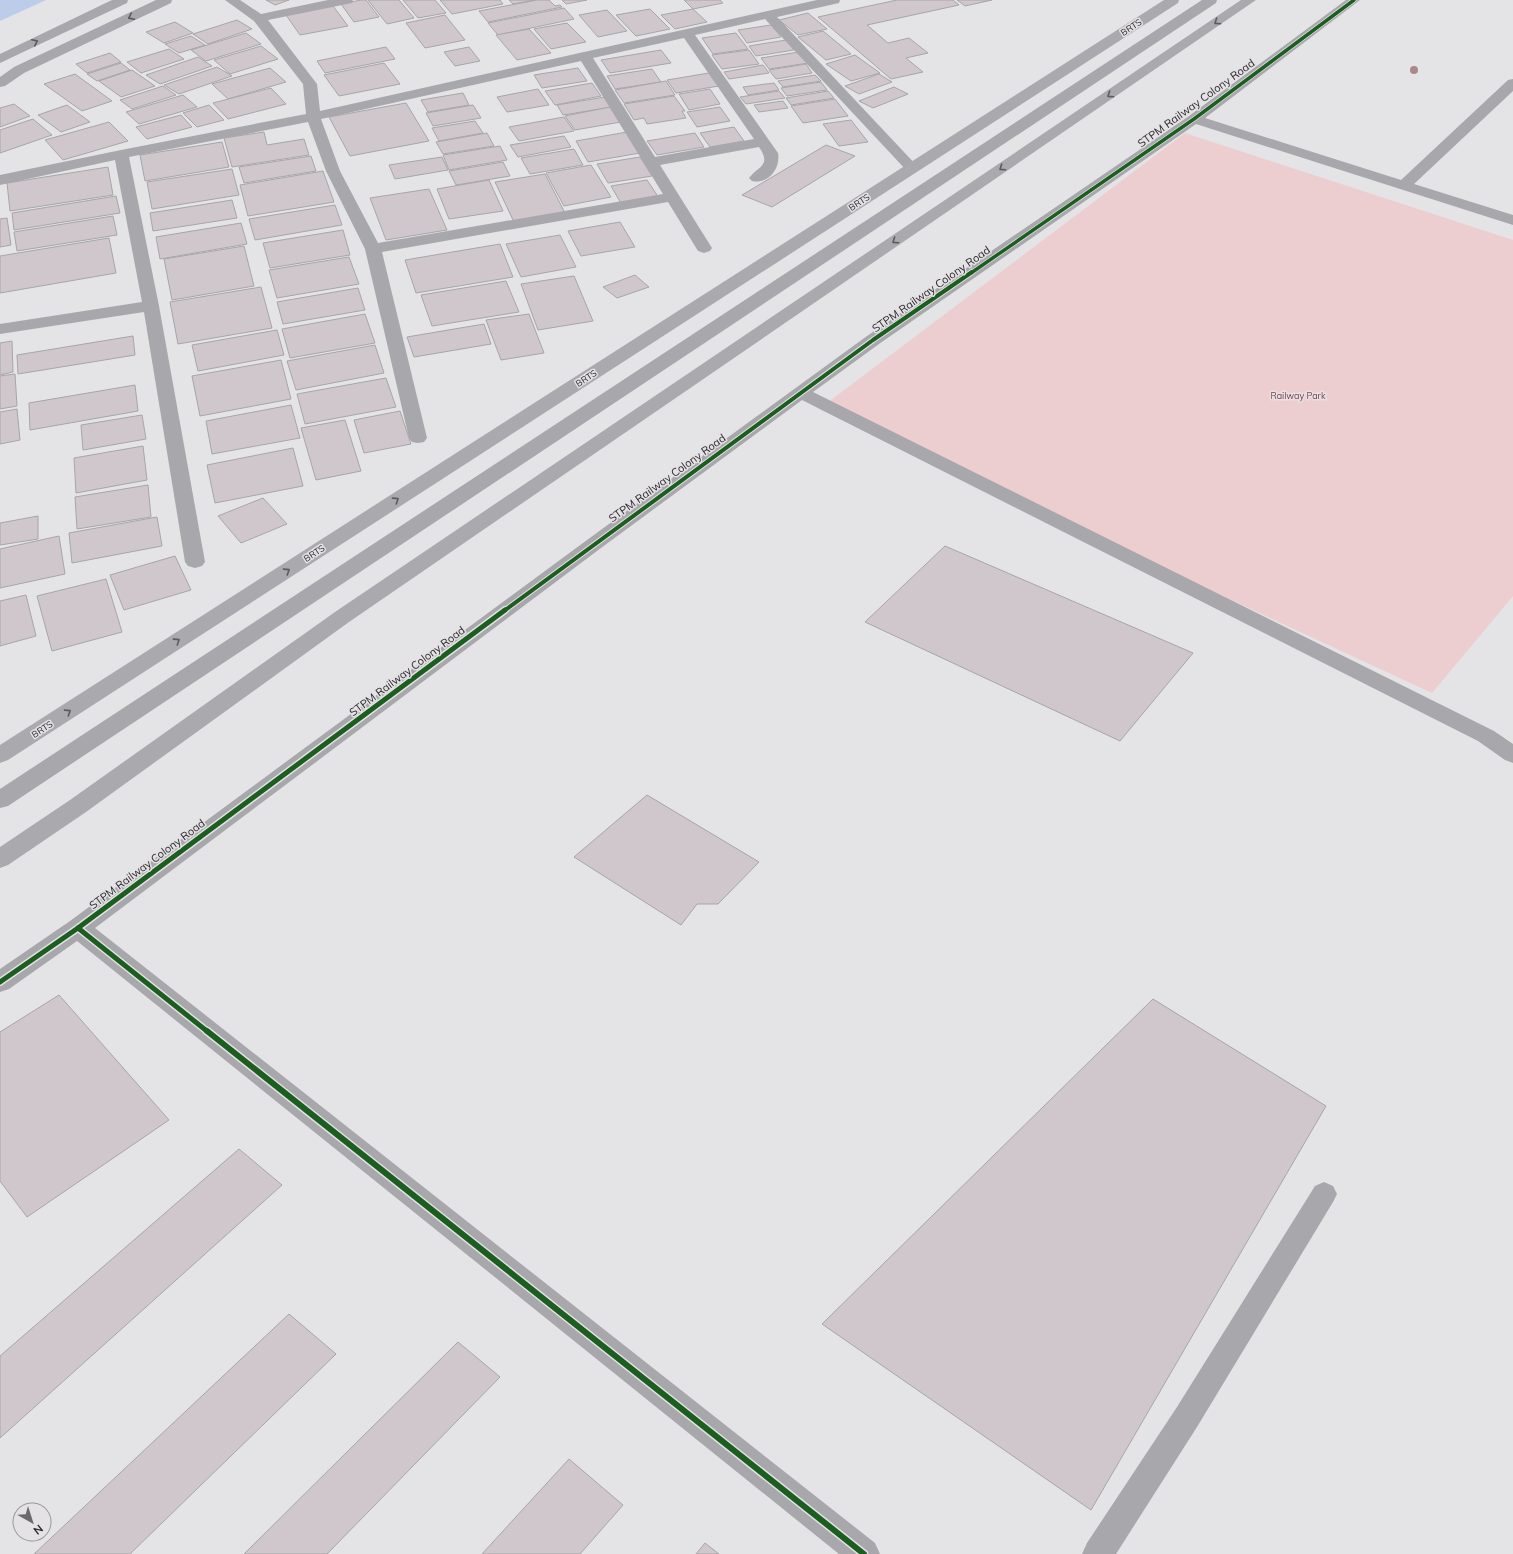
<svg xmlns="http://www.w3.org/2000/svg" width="1513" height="1554" font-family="Mulish,sans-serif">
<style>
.green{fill:#ecced1}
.water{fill:#bbcde9}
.building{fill:#d0c7cc;stroke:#a7a6a7}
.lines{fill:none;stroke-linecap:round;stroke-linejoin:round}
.minor{fill:#a8a7ac;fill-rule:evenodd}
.major{fill:#aaa9ae;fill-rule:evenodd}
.cycleway-far3-casing{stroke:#e5e2e6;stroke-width:5}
.cycleway-far2-casing{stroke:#e5e2e6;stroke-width:6}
.cycleway-far1-casing{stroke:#e5e2e6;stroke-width:8}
.cycleway-casing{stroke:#e5e2e6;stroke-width:9}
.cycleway-far3{stroke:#1b5e20;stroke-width:3.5}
.cycleway-far2{stroke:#1b5e20;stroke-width:4}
.cycleway-far1{stroke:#1b5e20;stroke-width:5}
.cycleway{stroke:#1b5e20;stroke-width:6}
.tree{fill:#ac878c}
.oneway{stroke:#5c5a5d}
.oneway2{stroke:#5d5b5e}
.labels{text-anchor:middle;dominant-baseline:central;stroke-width:3;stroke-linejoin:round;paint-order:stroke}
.far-street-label{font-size:9px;fill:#292729;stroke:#e5e2e6}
.far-park-label{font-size:9px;fill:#7f3c44;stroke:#e5e2e6}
.street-label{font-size:11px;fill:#292729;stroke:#e5e2e6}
</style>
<rect width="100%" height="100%" fill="#e4e3e5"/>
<polygon class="green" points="1185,133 1513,240 1513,596 1432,693 819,409"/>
<polygon class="water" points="0,0 46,0 0,21"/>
<g class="building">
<polygon points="266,0 289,0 275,5"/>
<polygon points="361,0 366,0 379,17 354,22 341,4"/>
<polygon points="368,0 399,0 414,18 387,24"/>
<polygon points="403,0 435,0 446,13 418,18"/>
<polygon points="440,0 500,0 503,4 452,14"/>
<polygon points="509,0 536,0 513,4"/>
<polygon points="537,0 549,0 555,6 560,5 562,7 488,22 479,11"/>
<polygon points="562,0 587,0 566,4"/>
<polygon points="684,0 720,0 723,3 693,9"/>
<polygon points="897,0 953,0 959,5 867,25 888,43 909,38 928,53 906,58 923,72 891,79 818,17"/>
<polygon points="957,0 992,0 965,6"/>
<polygon points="333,6 348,26 300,35 286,15"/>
<polygon points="564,8 574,19 498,35 488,23"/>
<polygon points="650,9 670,29 636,36 616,15"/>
<polygon points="693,9 707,22 675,29 661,15"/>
<polygon points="607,10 627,31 598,37 579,15"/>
<polygon points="808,13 827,29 798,35 779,20"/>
<polygon points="445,15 465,40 425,48 406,23"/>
<polygon points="237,20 252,29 208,44 193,34"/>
<polygon points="175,22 193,33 164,43 146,32"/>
<polygon points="567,23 586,42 551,49 534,29"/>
<polygon points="771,25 781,37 747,43 738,30"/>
<polygon points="529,29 551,53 517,60 496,35"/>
<polygon points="823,31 851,54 826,60 798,37"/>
<polygon points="246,33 261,44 206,61 191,50"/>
<polygon points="736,33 748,49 713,54 702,38"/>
<polygon points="191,36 205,45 179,53 165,44"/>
<polygon points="786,40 794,50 756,56 749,46"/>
<polygon points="261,46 278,59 230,74 214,60"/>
<polygon points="386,47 395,59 325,73 317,61"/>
<polygon points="469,47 480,61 455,66 444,52"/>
<polygon points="169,49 184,59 141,73 127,62"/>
<polygon points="661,50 671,63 610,73 601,60"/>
<polygon points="749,50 759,64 722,69 712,55"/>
<polygon points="799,52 808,63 769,69 761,58"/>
<polygon points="110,53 121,62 87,73 76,64"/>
<polygon points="855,55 880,73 851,81 826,64"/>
<polygon points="198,57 212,66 160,84 146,75"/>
<polygon points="121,63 130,70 97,81 87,74"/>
<polygon points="384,63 400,84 339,96 324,75"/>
<polygon points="806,64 812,73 776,79 769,70"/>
<polygon points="763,65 769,73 729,79 724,72"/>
<polygon points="217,67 232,76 179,94 164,85"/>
<polygon points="270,68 286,82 228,99 212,84"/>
<polygon points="578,68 587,81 542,88 534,75"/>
<polygon points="652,69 661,82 615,89 607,76"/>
<polygon points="132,70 155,86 121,97 99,81"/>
<polygon points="709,73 719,86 676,93 667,80"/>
<polygon points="75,74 112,101 82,111 44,84"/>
<polygon points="879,74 892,82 859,94 845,86"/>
<polygon points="815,75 821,81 783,87 778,81"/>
<polygon points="666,81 675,95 624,103 615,90"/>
<polygon points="821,82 827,90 787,96 781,88"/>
<polygon points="592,83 601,96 555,105 545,91"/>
<polygon points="774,83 779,90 748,95 743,87"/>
<polygon points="163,86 176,95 132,109 120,100"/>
<polygon points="894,87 908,94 873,108 859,101"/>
<polygon points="271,88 286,104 228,119 213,103"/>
<polygon points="538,89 549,105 507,112 497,97"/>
<polygon points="710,89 720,104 689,110 679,94"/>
<polygon points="779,91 785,98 746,104 740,97"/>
<polygon points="828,91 834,98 791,105 786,98"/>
<polygon points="463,93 469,105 428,112 421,100"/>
<polygon points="183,95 197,107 139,124 126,112"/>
<polygon points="674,96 685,111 682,111 686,118 647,124 644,118 634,120 624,104"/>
<polygon points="605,97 612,107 563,115 557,105"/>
<polygon points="835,99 848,116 803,123 791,106"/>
<polygon points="783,101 788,108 759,112 754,105"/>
<polygon points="406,103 429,141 350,156 329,117"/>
<polygon points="14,104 30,116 0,127 0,108"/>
<polygon points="67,105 90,122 61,132 38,115"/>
<polygon points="209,105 224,120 197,127 183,113"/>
<polygon points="473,105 481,118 433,126 426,113"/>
<polygon points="610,107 621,122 575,130 565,116"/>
<polygon points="720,107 730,121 697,127 687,112"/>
<polygon points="181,115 192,127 147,139 136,127"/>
<polygon points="564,117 574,131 519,141 509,127"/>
<polygon points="33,119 52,135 0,153 0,130"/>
<polygon points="851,120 868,142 839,146 823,124"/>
<polygon points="475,121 483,133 439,141 432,128"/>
<polygon points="109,122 128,141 63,160 45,140"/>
<polygon points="734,127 744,141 710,147 700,133"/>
<polygon points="264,132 267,145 304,139 309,155 232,167 224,138"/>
<polygon points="627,132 640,153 588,162 576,141"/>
<polygon points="487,133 494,146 443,154 436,142"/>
<polygon points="695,133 704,147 657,155 647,141"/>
<polygon points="564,136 571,147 518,157 510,145"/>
<polygon points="222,142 229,167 145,181 140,155"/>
<polygon points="826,145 855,156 772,207 742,195"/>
<polygon points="500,146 507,160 449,170 443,155"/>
<polygon points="574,149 583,165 530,174 521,158"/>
<polygon points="311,156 316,171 244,183 239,167"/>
<polygon points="442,157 448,170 395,179 389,165"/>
<polygon points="640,157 652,176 608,183 597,164"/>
<polygon points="503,162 510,176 456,185 449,171"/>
<polygon points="591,165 611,197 564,206 546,173"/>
<polygon points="108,167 113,195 10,211 7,183"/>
<polygon points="232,169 239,195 152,209 147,182"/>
<polygon points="323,171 334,202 248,216 240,185"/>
<polygon points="545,174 565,213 514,222 495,182"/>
<polygon points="489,180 503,211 449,219 437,189"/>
<polygon points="647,180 659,198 622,205 611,186"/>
<polygon points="429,189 447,230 386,240 370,198"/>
<polygon points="116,196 120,213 14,230 12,213"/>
<polygon points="232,200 237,218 153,231 150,213"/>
<polygon points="335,205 342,225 255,240 249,219"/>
<polygon points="113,216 117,235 17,251 14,232"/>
<polygon points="7,218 11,245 0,247 0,219"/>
<polygon points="620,222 635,247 581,256 568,231"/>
<polygon points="241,223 247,244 160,259 156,237"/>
<polygon points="343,230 350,255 270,268 263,243"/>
<polygon points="560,235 576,267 521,277 506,244"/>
<polygon points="109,238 116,273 0,293 0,256"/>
<polygon points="500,244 513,277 416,293 405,260"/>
<polygon points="244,246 254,286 172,300 164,259"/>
<polygon points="349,257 359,284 277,298 269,270"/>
<polygon points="635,275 649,287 617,298 603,287"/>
<polygon points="574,276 593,321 538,330 521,284"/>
<polygon points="506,281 519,312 432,326 421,295"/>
<polygon points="261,287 272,328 178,344 170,302"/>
<polygon points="358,288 365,310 283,324 277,302"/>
<polygon points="365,314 375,343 290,358 282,329"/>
<polygon points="529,314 544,353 501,360 486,320"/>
<polygon points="484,324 491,344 414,357 407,337"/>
<polygon points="277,330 284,355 198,371 192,345"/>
<polygon points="133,336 135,355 18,374 17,355"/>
<polygon points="12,341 13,372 0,375 0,343"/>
<polygon points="375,345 384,373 296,390 287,361"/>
<polygon points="281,360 291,399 200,416 192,376"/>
<polygon points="15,374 17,406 0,409 0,376"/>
<polygon points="386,378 396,407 305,424 297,394"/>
<polygon points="135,385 138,411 30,430 29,403"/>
<polygon points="291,405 300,438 212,454 206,421"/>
<polygon points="17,409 20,440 0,444 0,412"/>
<polygon points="400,411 411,444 364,453 354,420"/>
<polygon points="142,415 146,439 83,450 81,425"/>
<polygon points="345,420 361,471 316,480 301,428"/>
<polygon points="143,446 147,480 76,493 74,458"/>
<polygon points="293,448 303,486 215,503 207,465"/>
<polygon points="148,485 151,517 77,529 75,497"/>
<polygon points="263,498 287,524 241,543 218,516"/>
<polygon points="38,516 38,539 0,545 0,523"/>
<polygon points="157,517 162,546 72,563 69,533"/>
<polygon points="59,536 65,574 0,588 0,549"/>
<polygon points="945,546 1193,653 1120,741 865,622"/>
<polygon points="175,556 191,590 124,610 110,575"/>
<polygon points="106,579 122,632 52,651 37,596"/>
<polygon points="26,595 36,636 0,646 0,601"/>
<polygon points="647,795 759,862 718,904 697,904 681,925 574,857"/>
<polygon points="59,995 169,1120 27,1217 0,1181 0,1032"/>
<polygon points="1153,999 1326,1106 1091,1510 822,1324"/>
<polygon points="239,1149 282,1185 0,1438 0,1356"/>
<polygon points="289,1314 336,1354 130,1554 34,1554"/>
<polygon points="458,1342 500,1377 327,1554 244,1554"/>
<polygon points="569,1459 623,1505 580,1554 482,1554"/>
<polygon points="705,1543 719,1554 696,1554"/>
</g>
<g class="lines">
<g class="minor">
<polygon points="112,0 128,0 127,3 0,63 0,54"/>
<polygon points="156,0 172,0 171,3 24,73 5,86 0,87 0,77 14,67"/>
<path d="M225,0H240L261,14L328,0H353L352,3L347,4L268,20L317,84L320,111L817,0H840L839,3L777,17L919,168L917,171L912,172L907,171L765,19L695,35L778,153C781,168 768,185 752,181L749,178C758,166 772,166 759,147L660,165L712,248L710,251L704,253L698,251L668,202L382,252L427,438L424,442L418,443L412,442L409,438L365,249L326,171L308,122L129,157L159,306L205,562L202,566L195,568L188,566L185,562L144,312L0,334V324L142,302L115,160L0,185V175L121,150L306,114L303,84L254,21ZM684,38L754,139L655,157L593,58ZM581,61L663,194L378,243L340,171L321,119Z"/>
<polygon points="1202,0 1217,0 1216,3 8,806 0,808 0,789"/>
<polygon points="1346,0 1360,0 1205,118 1401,180 1508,80 1513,79 1513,91 1414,184 1513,215 1513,225 1196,124 879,344 813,392 1494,731 1513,744 1513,763 1505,760 1478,741 802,400 601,548 95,928 875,1543 880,1554 839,1554 77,941 9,989 0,992 0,969 70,921 587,540 867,336 1189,116"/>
<polygon points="1324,1182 1333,1186 1337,1194 1333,1202 1197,1427 1116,1554 1082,1554 1087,1543 1177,1407 1315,1186"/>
</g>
<g class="major">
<polygon points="1164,0 1179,0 1178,3 8,760 0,763 0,745"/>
<polygon points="1241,0 1256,0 349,622 86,812 8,865 0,868 0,847 70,800 335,612"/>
</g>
<defs>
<polyline id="cycleway-far3" points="971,273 1194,119 1354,0"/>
<polyline id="cycleway-far2" points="504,611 873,340 972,272"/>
<g id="cycleway-far1">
<polyline points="78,928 208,1032"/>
<polyline points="0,982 78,928 505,610"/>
</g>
<polyline id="cycleway" points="207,1031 864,1554"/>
</defs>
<use href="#cycleway-far3" class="cycleway-far3-casing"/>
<use href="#cycleway-far2" class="cycleway-far2-casing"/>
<use href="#cycleway-far1" class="cycleway-far1-casing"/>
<use href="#cycleway" class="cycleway-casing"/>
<use href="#cycleway-far3" class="cycleway-far3"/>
<use href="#cycleway-far2" class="cycleway-far2"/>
<use href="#cycleway-far1" class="cycleway-far1"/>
<use href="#cycleway" class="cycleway"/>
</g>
<circle class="tree" cx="1414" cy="70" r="4"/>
<defs><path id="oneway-chevron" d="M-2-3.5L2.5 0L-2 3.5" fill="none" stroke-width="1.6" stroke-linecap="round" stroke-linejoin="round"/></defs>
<g class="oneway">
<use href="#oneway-chevron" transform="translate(131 17) rotate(154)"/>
<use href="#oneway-chevron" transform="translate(35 42) rotate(-26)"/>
</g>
<g class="oneway2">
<use href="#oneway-chevron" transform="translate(1217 22) rotate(146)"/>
<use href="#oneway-chevron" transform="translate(1110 95) rotate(146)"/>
<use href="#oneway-chevron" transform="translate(1002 168) rotate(146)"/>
<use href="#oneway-chevron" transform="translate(895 241) rotate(146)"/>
<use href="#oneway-chevron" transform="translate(396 500) rotate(-33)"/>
<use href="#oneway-chevron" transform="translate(287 571) rotate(-33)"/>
<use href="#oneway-chevron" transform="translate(177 641) rotate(-33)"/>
<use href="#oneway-chevron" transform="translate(68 712) rotate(-33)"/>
</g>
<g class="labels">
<g class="far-street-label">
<text transform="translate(1131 27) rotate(-33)">BRTS</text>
<text transform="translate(859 202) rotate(-33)">BRTS</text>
<text transform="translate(586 378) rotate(-33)">BRTS</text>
<text transform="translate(314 553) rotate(-33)">BRTS</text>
<text transform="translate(42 729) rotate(-33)">BRTS</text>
</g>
<g class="far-park-label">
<text x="1298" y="395">Railway Park</text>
</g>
<g class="street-label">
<text transform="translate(1196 103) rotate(-36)">STPM Railway Colony Road</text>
<text transform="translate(931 289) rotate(-35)">STPM Railway Colony Road</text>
<text transform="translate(667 478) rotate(-36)">STPM Railway Colony Road</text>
<text transform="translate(407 671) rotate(-37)">STPM Railway Colony Road</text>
<text transform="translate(147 864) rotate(-37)">STPM Railway Colony Road</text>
</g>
</g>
<g transform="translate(32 1522) rotate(141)"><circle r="19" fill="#e5e2e6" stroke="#9a979a"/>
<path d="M0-3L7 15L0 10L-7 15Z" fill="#6a696b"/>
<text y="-6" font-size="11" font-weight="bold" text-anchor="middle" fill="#292729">N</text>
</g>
</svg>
